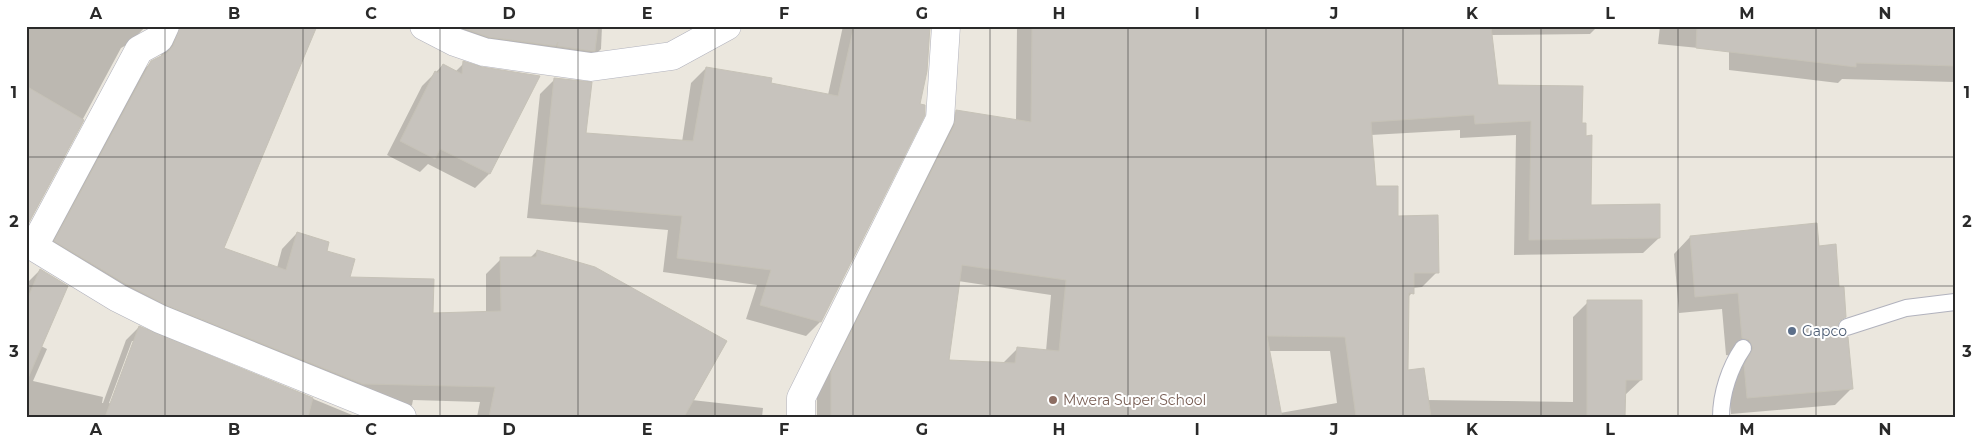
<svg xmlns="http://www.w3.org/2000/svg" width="1981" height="443" font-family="Montserrat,sans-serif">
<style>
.shadow{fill:#0003;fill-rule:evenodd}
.building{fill:#c7c3bd;stroke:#c6c2b7;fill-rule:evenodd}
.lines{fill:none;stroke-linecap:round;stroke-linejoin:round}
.service-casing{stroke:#b1b2bd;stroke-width:18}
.minor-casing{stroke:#b1b2bd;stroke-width:29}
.service{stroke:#fff;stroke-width:16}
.minor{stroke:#fff;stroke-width:28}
.grid{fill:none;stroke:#2a2a2a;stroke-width:1;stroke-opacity:0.55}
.service-dot{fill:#5c6f8a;stroke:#fff;stroke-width:2}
.education-dot{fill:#8d6e63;stroke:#fff;stroke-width:2}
.labels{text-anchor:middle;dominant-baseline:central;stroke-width:4;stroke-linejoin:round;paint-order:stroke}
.service-label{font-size:14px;fill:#4e5e75;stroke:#fff;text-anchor:start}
.education-label{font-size:14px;fill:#785e54;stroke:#fff;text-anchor:start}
.neatline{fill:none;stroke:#2a2a2a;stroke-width:2}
.grid-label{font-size:16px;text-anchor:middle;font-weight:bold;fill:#2a2a2a}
</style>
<rect width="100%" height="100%" fill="#ebe7de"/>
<g class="shadow">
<polygon points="26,26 146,26 130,43 121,48 26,225"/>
<polygon points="155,26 315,26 222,249 277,268 282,249 297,233 325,252 348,278 432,314 486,313 486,274 501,259 530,258 537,251 692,400 763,408 762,417 477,417 480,402 413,400 412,405 400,417 40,256 136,78 151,62 160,58 166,41"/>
<polygon points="457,26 602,26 601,49 584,66 451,38"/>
<polygon points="843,26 929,26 820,322 806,336 746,319 757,285 663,272 668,230 527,218 540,94 555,79 584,134 682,142 691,83 706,68 769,84 828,95"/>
<path d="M1017,26H1598L1590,34L1490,35L1497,87L1581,124L1589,206L1659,238L1643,253L1514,255L1516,135L1460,138V130L1371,135L1375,188L1437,272L1422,287L1412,288V293L1408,297L1406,371L1427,400L1573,402V317L1588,302L1641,380L1625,395L1624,417H817V388L942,126L957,111L1016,121ZM958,281L1051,295L1046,351L1017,349L1002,364L947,361ZM1268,351H1330L1337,403L1280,413Z"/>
<polygon points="1660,26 1955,26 1955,82 1842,79 1838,83 1729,70 1729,51 1658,44"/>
<polygon points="464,63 482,69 539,77 489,174 475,188 428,164 420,172 387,155 422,86 443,65 455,72"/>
<polygon points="1690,237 1818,247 1838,289 1845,316 1837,324 1836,330 1840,336 1852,388 1835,405 1731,414 1728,383 1732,356 1726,355 1722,309 1679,313 1674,254"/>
<path d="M40,270L41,346L47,349L33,381L103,397L102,403H103L126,340L139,327L357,417H26V287L28,282ZM132,341H134L112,404L109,403Z"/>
</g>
<g class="building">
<polygon points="180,26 317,26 224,248 286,270 297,232 329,242 327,251 355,259 350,277 434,279 433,313 501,311 500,257 536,257 537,250 595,267 727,341 684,417 489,417 495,387 363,384 166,305 126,284 54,241 151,61 167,53 173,46"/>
<polygon points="466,26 598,26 595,51 591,51 557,46 558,42 556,46 488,37 466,29"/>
<polygon points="854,26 930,26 927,71 920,104 925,105 925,115 821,322 760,305 771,270 677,258 682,216 541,204 554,78 592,82 586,133 693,141 706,67 772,78 771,83 838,96"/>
<path d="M1032,26H1491L1498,85L1583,86L1582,123H1586V136L1592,135L1591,205L1660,204V238L1529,240L1531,121L1475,124L1474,115L1371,122L1376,186H1398V216L1438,215L1439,273H1414V294L1409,293L1408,370L1424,368L1431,417H1356L1345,337L1267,336L1282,417H831V372L954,126L956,110L1031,122ZM962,265L1066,280L1059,351L1017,347L1015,363L949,360Z"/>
<polygon points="1697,26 1955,26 1955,66 1856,63 1856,67 1696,48"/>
<polygon points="463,61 482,67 540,76 490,174 440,149 435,159 400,141 435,71 438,73 443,64 462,74"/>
<polygon points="26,86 84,120 27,226 26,225"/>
<polygon points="1817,223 1819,246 1836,244 1839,287 1844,287 1846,317 1839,321 1837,330 1841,335 1848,337 1853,389 1747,398 1744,365 1753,348 1749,340 1742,338 1738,293 1695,297 1690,236"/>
<polygon points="40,269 68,286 26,383 26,302"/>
<polygon points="1587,300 1642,300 1642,380 1626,380 1625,417 1587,417"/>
<polygon points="139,326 313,398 308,417 105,417"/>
</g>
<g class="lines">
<defs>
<g id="service">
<polyline points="1847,327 1906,308 1955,302"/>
<path d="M1721,417C1721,393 1730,367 1743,348"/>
</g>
<g id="minor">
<polyline points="424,26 455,42 484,52 591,67 672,56 727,26"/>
<polyline points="26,242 118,298 160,319 402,417"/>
<polyline points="34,246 139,50 159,39 165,26"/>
<polyline points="801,417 801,398 940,119 946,26"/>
</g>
</defs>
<use href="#service" class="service-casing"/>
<use href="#minor" class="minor-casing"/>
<use href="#service" class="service"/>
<use href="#minor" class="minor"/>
</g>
<path class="grid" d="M165,26V417M303,26V417M440,26V417M578,26V417M715,26V417M853,26V417M990,26V417M1128,26V417M1266,26V417M1403,26V417M1541,26V417M1678,26V417M1816,26V417M26,157H1955M26,286H1955"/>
<circle class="service-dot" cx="1792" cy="331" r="5"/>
<circle class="education-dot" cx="1053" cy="400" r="5"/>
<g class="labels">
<g class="service-label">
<text x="1802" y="331">Gapco</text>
</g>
<g class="education-label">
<text x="1063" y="400">Mwera Super School</text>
</g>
</g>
<rect width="1981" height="443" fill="none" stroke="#ffffff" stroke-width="55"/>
<rect x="28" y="28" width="1926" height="388" class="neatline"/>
<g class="grid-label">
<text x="96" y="19">A</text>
<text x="234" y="19">B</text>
<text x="371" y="19">C</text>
<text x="509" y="19">D</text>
<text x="647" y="19">E</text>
<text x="784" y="19">F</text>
<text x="922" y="19">G</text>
<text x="1059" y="19">H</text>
<text x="1197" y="19">I</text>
<text x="1334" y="19">J</text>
<text x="1472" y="19">K</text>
<text x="1610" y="19">L</text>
<text x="1747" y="19">M</text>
<text x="1885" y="19">N</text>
<text x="14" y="98">1</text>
<text x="1967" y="98">1</text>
<text x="14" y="227">2</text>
<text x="1967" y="227">2</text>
<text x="14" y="357">3</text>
<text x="1967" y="357">3</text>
<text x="96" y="435">A</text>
<text x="234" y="435">B</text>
<text x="371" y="435">C</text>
<text x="509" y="435">D</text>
<text x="647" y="435">E</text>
<text x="784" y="435">F</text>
<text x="922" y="435">G</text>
<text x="1059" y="435">H</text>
<text x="1197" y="435">I</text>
<text x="1334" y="435">J</text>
<text x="1472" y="435">K</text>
<text x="1610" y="435">L</text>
<text x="1747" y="435">M</text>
<text x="1885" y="435">N</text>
</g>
</svg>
